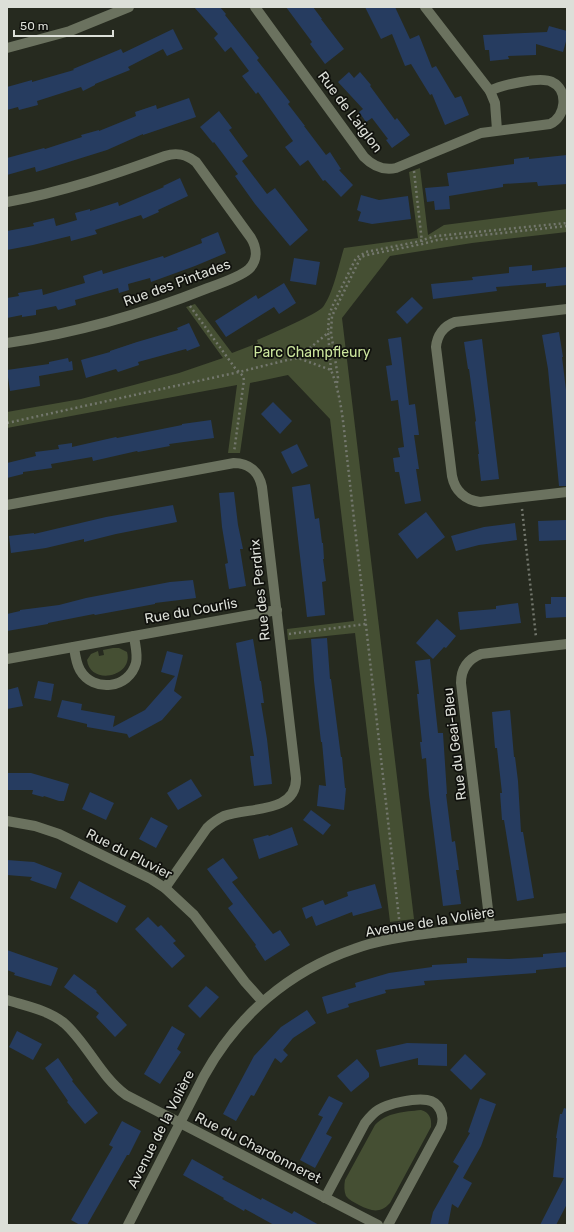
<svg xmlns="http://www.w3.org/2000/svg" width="574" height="1232" font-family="Rubik,sans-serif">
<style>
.green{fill:#454f33}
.building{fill:#263c60}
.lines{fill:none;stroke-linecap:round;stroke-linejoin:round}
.path{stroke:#73776d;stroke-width:2.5;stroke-dasharray:2 3;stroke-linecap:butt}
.minor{stroke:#6b725f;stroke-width:10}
.labels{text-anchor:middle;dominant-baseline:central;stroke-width:3.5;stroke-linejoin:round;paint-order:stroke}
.street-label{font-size:14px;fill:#dcdfd8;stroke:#10110d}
.park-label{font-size:14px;fill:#cce69e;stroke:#10110d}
</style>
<rect width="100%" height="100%" fill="#262a1f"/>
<g class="green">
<path d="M420,168L428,235L444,225L567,209V232L472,243L390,256L342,318L414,919L390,922L355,633L288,640L287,629L354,621L330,419L288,375L250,383L240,453H228L237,385L7,428V412L81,399L179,373L223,358L186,307L195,304L232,353L258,343L257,340C269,335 317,314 323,307C333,294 339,264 344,248L418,238L409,172Z"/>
<path d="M113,648H119L127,652C134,677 90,686 87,660L91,654L98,651L99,656L104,655L103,650Z"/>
<path d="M421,1110C429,1112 432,1118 431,1127L390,1203C380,1214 371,1211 359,1205C354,1202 349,1200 346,1196C344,1191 344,1186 345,1180L375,1125C387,1112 404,1112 421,1110Z"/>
</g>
<g class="building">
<polygon points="194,7 220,7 226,14 225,15 259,58 257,60 290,102 288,104 305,126 304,126 326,155 330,152 341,169 339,170 353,185 341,197 325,180 323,181 308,160 300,166 285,147 293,141 258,92 256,94 242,76 249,71 231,47 225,52 214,38 218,34"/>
<polygon points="286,7 313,7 322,19 321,19 344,49 325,64 310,44 312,42"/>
<polygon points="365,7 395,7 410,39 419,35 432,68 436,66 455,98 461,96 469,115 445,125 432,94 430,95 411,64 405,66 392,34 381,39"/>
<polygon points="549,26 567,31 567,38 563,52 536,44 536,55 508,56 509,59 490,61 489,50 485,50 483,35 547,32"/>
<polygon points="173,29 183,49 167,56 163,49 128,67 130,70 95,84 95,85 83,91 81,87 37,101 38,105 19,110 18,107 7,110 7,87 32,80 32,82 74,70 73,69 121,49 123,53"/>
<polygon points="349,72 354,78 360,72 371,85 370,86 395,120 397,118 410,135 392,148 386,140 388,139 372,118 366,122 359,112 363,109 338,82"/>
<polygon points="189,98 196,117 143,135 143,134 107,150 46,169 36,172 35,167 7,175 7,158 44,148 45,149 82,137 81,135 99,130 99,131 136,116 135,112 156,105 157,109"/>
<polygon points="219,111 232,128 229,130 248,156 242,161 267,194 275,188 308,230 290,246 255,204 235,176 238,174 214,142 213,143 200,127"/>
<polygon points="567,155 567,184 538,186 537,182 503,184 503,187 449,196 450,209 435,210 434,201 427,202 425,188 449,186 447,173 514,164 514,159 529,157 529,159"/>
<polygon points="180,178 188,196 158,210 159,212 143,219 141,215 95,230 97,234 71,241 70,236 33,245 7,250 7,231 34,226 33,223 54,218 56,226 77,220 75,213 90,209 90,211 118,202 119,206 164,187 163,186"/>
<polygon points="361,195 379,200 408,196 411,219 372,224 358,221 361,212 357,210"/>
<polygon points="218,232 226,253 195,266 151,282 150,278 128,284 129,290 119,293 118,288 75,300 76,305 58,310 56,306 36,310 36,315 22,317 22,315 7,318 7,298 19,296 18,293 42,289 43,295 85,283 83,276 102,270 103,274 163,256 164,258 202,243 201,239"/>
<polygon points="294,258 320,262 316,285 290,281"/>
<polygon points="532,265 532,271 567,267 567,285 546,287 546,283 496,287 497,291 433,299 431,284 473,280 472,277 509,273 509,267"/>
<polygon points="284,283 296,303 279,314 274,307 226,337 215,321 256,295 258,299"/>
<polygon points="412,297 423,308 407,324 396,312"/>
<polygon points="189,323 200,346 187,351 186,349 138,362 139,365 118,372 116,369 86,378 81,360 110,352 110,351 137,342 178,330 177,328"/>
<polygon points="559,332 563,357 562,357 567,398 567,486 559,486 548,369 542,335"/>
<polygon points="401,337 409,405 415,404 419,435 414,435 419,469 416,469 421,501 405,504 399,472 395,472 393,458 400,457 398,448 404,447 398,400 391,401 386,366 392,365 388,339"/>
<polygon points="482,339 499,479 481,481 478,454 479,454 475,422 476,421 469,369 468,369 464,342"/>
<polygon points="68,358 69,362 72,361 73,370 39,376 40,386 10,391 7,370 49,364 49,362"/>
<polygon points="273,402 292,421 280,434 261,414"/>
<polygon points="211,420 214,438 169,444 170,446 138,452 137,451 93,461 92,457 51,464 52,468 23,472 23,474 7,478 7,463 36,456 35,452 59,449 58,445 72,443 72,447 116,437 117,438 182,425 182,424"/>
<polygon points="297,444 308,466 292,474 281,452"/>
<polygon points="310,484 315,519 319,518 322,543 323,543 324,559 323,559 326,581 322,582 325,615 307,617 292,487"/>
<polygon points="234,492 238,525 243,549 240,549 246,586 229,589 225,564 228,563 222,527 219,493"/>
<polygon points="173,505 177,522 116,534 84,542 84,539 46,548 11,553 9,536 34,533 34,534 106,517"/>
<polygon points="426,512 445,537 417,559 398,534"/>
<polygon points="566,520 567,540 539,541 538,521"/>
<polygon points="515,523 517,540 479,545 456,551 451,536 484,527"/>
<polygon points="193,580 196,598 155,603 155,604 95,615 94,614 48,623 48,624 7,631 7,614 20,611 20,610 59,605 86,598 170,582"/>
<polygon points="551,597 567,597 567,617 546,618 545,604 551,604"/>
<polygon points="518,603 521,623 460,630 458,612 496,609 496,606"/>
<polygon points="437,619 456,636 446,648 444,647 433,659 416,643"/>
<polygon points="327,638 330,679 331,679 341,757 342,757 345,788 346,788 344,810 317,806 319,785 326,786 322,742 321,742 314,681 311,639"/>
<polygon points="253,639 260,681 261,681 264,703 261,703 267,739 272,784 254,786 250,756 254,756 236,643"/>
<polygon points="167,651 183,655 174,691 182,697 162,720 129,738 127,734 87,727 87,724 57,717 62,700 82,704 81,710 115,716 113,727 145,710 175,676 161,672"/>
<polygon points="430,659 438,733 443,733 447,794 446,794 452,842 455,841 459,870 456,870 461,904 443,906 429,795 426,758 422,759 420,742 422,742 417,694 419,694 415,661"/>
<polygon points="38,681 54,684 51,701 34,698"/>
<polygon points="18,687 23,706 7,709 7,690"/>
<polygon points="510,710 514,757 515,757 518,781 521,832 523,832 534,898 517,901 504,820 502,820 500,793 502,793 497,748 495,748 492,712"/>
<polygon points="7,773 31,773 69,784 64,801 59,801 44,796 43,797 32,794 33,790 7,790"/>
<polygon points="191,779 202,796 178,810 167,793"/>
<polygon points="90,792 114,803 106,820 82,809"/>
<polygon points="311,810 331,825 323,835 303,820"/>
<polygon points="151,817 168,826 156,848 139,839"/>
<polygon points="292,827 298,845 259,859 253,839 268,835 269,836"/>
<polygon points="223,858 238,878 232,882 273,934 280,930 290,945 265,961 255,946 256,945 228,908 233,904 207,869"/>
<polygon points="7,860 34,862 62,873 56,889 30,880 32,877 7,875"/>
<polygon points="79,881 126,906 117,923 70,898"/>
<polygon points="375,884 382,908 353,916 352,912 316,926 312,916 306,919 302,908 323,900 325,905 348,896 347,892"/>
<polygon points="148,917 158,927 161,925 176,941 173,943 185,956 172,968 135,929"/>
<polygon points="7,950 58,968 51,986 14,975 15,973 7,970"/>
<polygon points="567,952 567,967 536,970 536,973 424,981 425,985 385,990 386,993 348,1004 349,1007 327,1014 322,997 356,987 355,983 389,973 432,967 432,965 467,963 467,958 509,959 543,957 543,954"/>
<polygon points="74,974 97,991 96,992 127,1025 115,1037 96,1017 99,1013 64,987"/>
<polygon points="206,986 219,997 200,1018 188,1006"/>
<polygon points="307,1010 316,1023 293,1038 283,1050 288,1055 281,1063 275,1058 254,1096 251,1095 236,1121 223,1114 254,1056 281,1027"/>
<polygon points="172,1026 185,1034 177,1049 181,1052 160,1084 144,1074"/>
<polygon points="17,1031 42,1044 33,1060 9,1047"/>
<polygon points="407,1043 447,1044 447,1066 418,1065 418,1058 380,1067 376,1050"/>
<polygon points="465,1054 486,1074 471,1090 450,1070"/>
<polygon points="58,1058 73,1080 72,1081 98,1113 85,1124 67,1102 68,1101 45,1068"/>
<polygon points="357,1059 369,1073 369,1077 351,1092 337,1076"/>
<polygon points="329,1096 343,1103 326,1134 332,1137 315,1168 300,1160 323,1117 318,1115"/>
<polygon points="480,1098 496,1104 481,1146 463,1178 472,1183 458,1208 452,1204 448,1225 430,1225 433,1212 459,1166 453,1162 470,1133 468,1132"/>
<polygon points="564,1108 567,1109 567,1204 556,1225 540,1225 564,1178 553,1177 557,1138 556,1138 560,1114 562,1114"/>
<polygon points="122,1121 141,1131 129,1155 127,1155 87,1225 80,1225 71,1220 113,1147 109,1145"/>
<polygon points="192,1159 224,1177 222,1179 261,1200 262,1198 292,1214 294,1211 319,1225 274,1225 245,1209 244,1211 223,1199 224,1198 183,1175"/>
</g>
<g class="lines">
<g class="path">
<polyline points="414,171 422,242"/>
<polyline points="190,306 235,368 243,376 244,380 234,452"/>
<polyline points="298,358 329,332"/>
<polyline points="331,370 328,332 329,316 332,307 356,258 366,252 416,242 436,236 567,223"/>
<polyline points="337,383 338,378 331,332 332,316 359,261 361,257 367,255 422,244 437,240 567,226"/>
<path d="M7,423L239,372L287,360L298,358L331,370C343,400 344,434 348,466L400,927"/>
<polyline points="522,509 536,637"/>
<polyline points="289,634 366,624"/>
</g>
<g class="minor">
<path d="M255,7L364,157C373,166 383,171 396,168L481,133L550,124C566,117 569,90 552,82C541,76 501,85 490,91"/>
<polyline points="425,7 490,91 495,103 497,130"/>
<polyline points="7,48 70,31 129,7"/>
<path d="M7,202C62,192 113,175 165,156C177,152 186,154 196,162L251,238C257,248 258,260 249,269C240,277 219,284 208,288C143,314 76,333 7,343"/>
<path d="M567,309L455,322C444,326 437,335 436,347L452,476C455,491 465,500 480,502L567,492"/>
<path d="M7,505L234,463C249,463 259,472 262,487L296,778C297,814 248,807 224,816C218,819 212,823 207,828L165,888"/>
<path d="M74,647C75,654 76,663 80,670C93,693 129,689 136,663C138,654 135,645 134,636"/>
<polyline points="7,659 277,610"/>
<polyline points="7,821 35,826 59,834 151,879 165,888 194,915 245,982 262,1001"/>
<path d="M490,926L461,683C461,668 468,659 481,654L567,644"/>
<path d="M7,1000C26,1006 48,1010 64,1023C87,1043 100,1076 126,1095L378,1225"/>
<path d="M325,1198L365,1123C369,1118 373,1113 378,1110C389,1103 415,1098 427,1100C440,1102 445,1116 441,1127L388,1225"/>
<path d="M128,1225L204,1076C237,1016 289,971 354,949C381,939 411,936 440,932C482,927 525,923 567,918"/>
</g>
</g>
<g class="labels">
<g class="street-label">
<text transform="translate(350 112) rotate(53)">Rue de L'aiglon</text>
<text transform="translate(177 283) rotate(-20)">Rue des Pintades</text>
<text transform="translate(260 590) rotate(-96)">Rue des Perdrix</text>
<text transform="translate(191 611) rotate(-10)">Rue du Courlis</text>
<text transform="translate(455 744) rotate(-97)">Rue du Geai-Bleu</text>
<text transform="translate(129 854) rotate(27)">Rue du Pluvier</text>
<text transform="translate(430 922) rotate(-9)">Avenue de la Volière</text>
<text transform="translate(161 1129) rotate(-63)">Avenue de la Volière</text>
<text transform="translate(258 1148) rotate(27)">Rue du Chardonneret</text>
</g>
<g class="park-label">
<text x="312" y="352">Parc Champfleury</text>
</g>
</g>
<rect width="574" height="1232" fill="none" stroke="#dcdfd8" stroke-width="16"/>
<path d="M14 30v6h99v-6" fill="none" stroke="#dcdfd8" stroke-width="2"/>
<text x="20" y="30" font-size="12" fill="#dcdfd8" stroke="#10110d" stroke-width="3" paint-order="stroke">50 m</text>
</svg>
